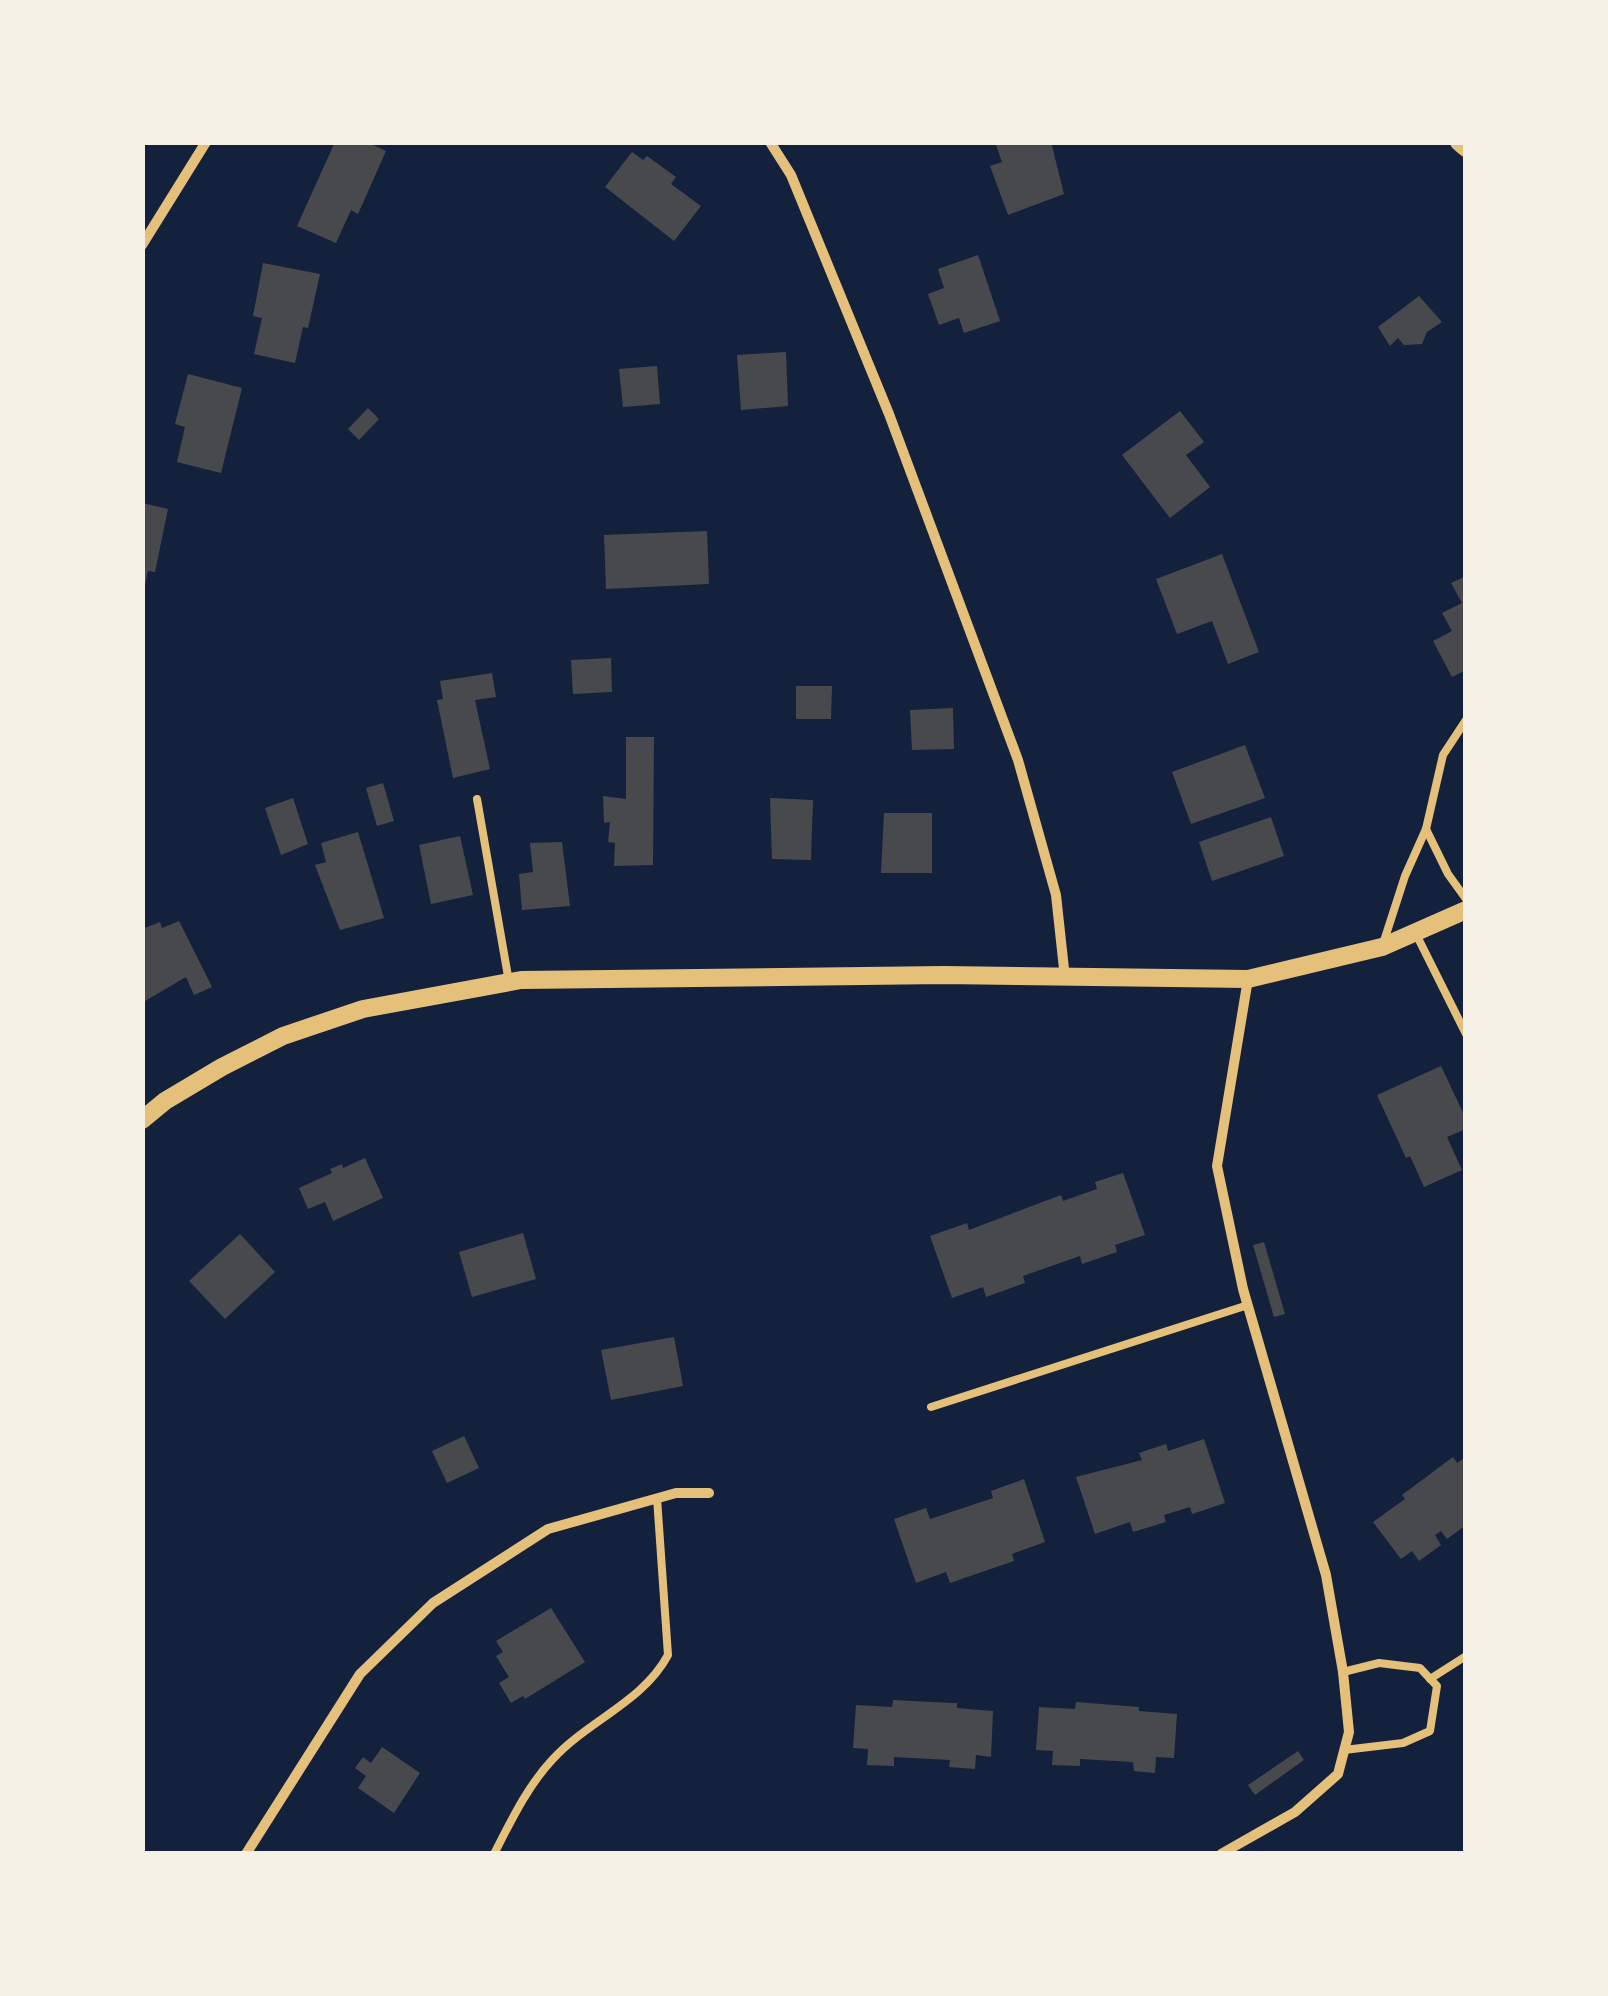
<svg xmlns="http://www.w3.org/2000/svg" width="1608" height="1996" font-family="'Crimson Pro',serif">
<style>
.building{fill:#48494c}
.lines{fill:none;stroke-linecap:round;stroke-linejoin:round}
.service{stroke:#e5c07b;stroke-width:8}
.minor{stroke:#e5c07b;stroke-width:10}
.tertiary{stroke:#e5c07b;stroke-width:18}
</style>
<rect width="100%" height="100%" fill="#14213d"/>
<g class="building">
<polygon points="335,142 367,142 386,151 358,214 351,210 336,243 297,226"/>
<polygon points="995,142 1051,142 1064,194 1008,215 990,166 1002,162"/>
<polygon points="632,152 643,160 647,156 676,177 671,184 701,206 674,241 605,187"/>
<polygon points="978,255 1000,321 964,333 959,318 939,325 928,294 944,288 938,269"/>
<polygon points="263,263 320,274 308,328 303,327 295,363 254,354 262,318 253,316"/>
<polygon points="1419,296 1442,322 1427,332 1422,344 1404,345 1398,338 1390,346 1378,327"/>
<polygon points="786,352 788,406 741,410 737,355"/>
<polygon points="657,366 660,404 623,407 619,369"/>
<polygon points="188,374 242,388 221,473 177,462 185,427 175,424"/>
<polygon points="368,408 379,419 359,440 348,429"/>
<polygon points="1180,411 1204,442 1186,455 1210,487 1170,518 1122,455"/>
<polygon points="142,503 168,509 155,572 148,571 144,589"/>
<polygon points="707,531 709,584 606,589 604,535"/>
<polygon points="1222,554 1259,652 1228,664 1212,621 1177,634 1156,579"/>
<polygon points="1466,576 1466,670 1452,677 1433,641 1452,631 1442,613 1462,603 1451,583"/>
<polygon points="611,658 612,692 573,694 571,660"/>
<polygon points="492,673 496,697 475,700 490,769 453,778 437,700 443,699 440,681"/>
<polygon points="796,686 832,686 831,719 796,719"/>
<polygon points="953,708 954,749 912,750 910,710"/>
<polygon points="626,737 654,737 653,865 614,866 615,843 608,842 610,822 604,823 603,796 626,799"/>
<polygon points="1245,745 1265,798 1191,824 1172,772"/>
<polygon points="383,783 394,821 377,826 366,788"/>
<polygon points="293,798 308,844 281,855 265,808"/>
<polygon points="770,798 813,800 811,860 772,859"/>
<polygon points="884,813 932,813 932,873 881,873"/>
<polygon points="1271,817 1284,856 1212,881 1199,842"/>
<polygon points="358,832 384,918 340,930 315,865 326,862 321,843"/>
<polygon points="460,836 473,895 431,904 419,845"/>
<polygon points="562,842 570,906 522,910 519,874 533,872 530,843"/>
<polygon points="179,921 212,987 194,995 186,977 145,1001 142,995 142,929 160,922 162,928"/>
<polygon points="1441,1066 1466,1119 1466,1129 1447,1137 1462,1170 1424,1187 1410,1156 1406,1158 1377,1095"/>
<polygon points="365,1158 383,1198 333,1221 325,1202 308,1209 299,1188 332,1173 330,1169 342,1164 343,1168"/>
<polygon points="1123,1173 1145,1235 1115,1245 1117,1252 1082,1264 1080,1256 1023,1276 1025,1283 986,1297 983,1287 952,1298 930,1236 967,1223 969,1230 1061,1195 1063,1201 1097,1189 1095,1182"/>
<polygon points="523,1233 536,1279 472,1297 459,1252"/>
<polygon points="240,1234 275,1272 225,1319 189,1281"/>
<polygon points="1264,1242 1285,1314 1274,1317 1253,1245"/>
<polygon points="674,1337 683,1386 611,1400 601,1350"/>
<polygon points="464,1436 479,1468 447,1483 432,1451"/>
<polygon points="1204,1439 1225,1503 1192,1514 1190,1507 1164,1515 1166,1522 1133,1532 1130,1522 1095,1534 1076,1477 1142,1460 1139,1453 1166,1444 1168,1451"/>
<polygon points="1453,1457 1457,1463 1466,1457 1466,1525 1447,1539 1441,1531 1435,1535 1441,1545 1419,1561 1412,1551 1401,1559 1373,1522 1405,1499 1402,1495"/>
<polygon points="1024,1479 1045,1542 1012,1554 1014,1561 950,1583 946,1572 916,1583 894,1519 926,1508 930,1519 993,1498 991,1491"/>
<polygon points="551,1608 585,1662 525,1699 523,1696 511,1703 499,1683 509,1677 496,1656 503,1652 496,1641"/>
<polygon points="893,1700 952,1703 957,1703 957,1708 993,1711 991,1757 976,1755 975,1769 949,1767 950,1760 894,1757 894,1766 867,1765 868,1749 853,1748 856,1705 892,1707"/>
<polygon points="1076,1702 1139,1707 1139,1711 1177,1714 1174,1758 1156,1757 1155,1773 1134,1771 1133,1762 1080,1759 1080,1766 1052,1765 1053,1751 1036,1750 1039,1707 1075,1709"/>
<polygon points="382,1747 420,1773 394,1813 358,1788 366,1776 355,1768 363,1757 371,1763"/>
<polygon points="1298,1751 1304,1760 1255,1795 1248,1785"/>
</g>
<g class="lines">
<g class="service">
<polyline points="477,799 509,982"/>
<polyline points="1426,829 1448,874 1466,899"/>
<polyline points="1415,932 1466,1034"/>
<polyline points="1383,944 1405,876 1426,829 1443,755 1466,720"/>
<polyline points="931,1407 1248,1305"/>
<polyline points="1343,1672 1379,1663 1420,1668 1437,1686 1430,1731 1403,1743 1344,1750"/>
<polyline points="1430,1679 1466,1656"/>
<path d="M494,1854C511,1821 527,1787 552,1760C587,1721 643,1702 668,1655L657,1498"/>
</g>
<g class="minor">
<polyline points="770,142 791,175 889,414 1018,760 1056,895 1065,978"/>
<polyline points="142,245 206,142"/>
<polyline points="246,1854 360,1674 433,1603 548,1529 676,1493 709,1493"/>
<polyline points="1221,1854 1295,1812 1338,1774 1349,1732 1343,1672 1326,1575 1243,1289 1217,1166 1248,979"/>
</g>
<g class="tertiary">
<polyline points="1459,142 1466,148"/>
<polyline points="142,1120 165,1101 222,1067 283,1036 363,1009 521,980 944,975 1248,979 1382,947 1466,910"/>
</g>
</g>
<rect width="1608" height="1996" fill="none" stroke="#f6f1e7" stroke-width="290"/>
</svg>
